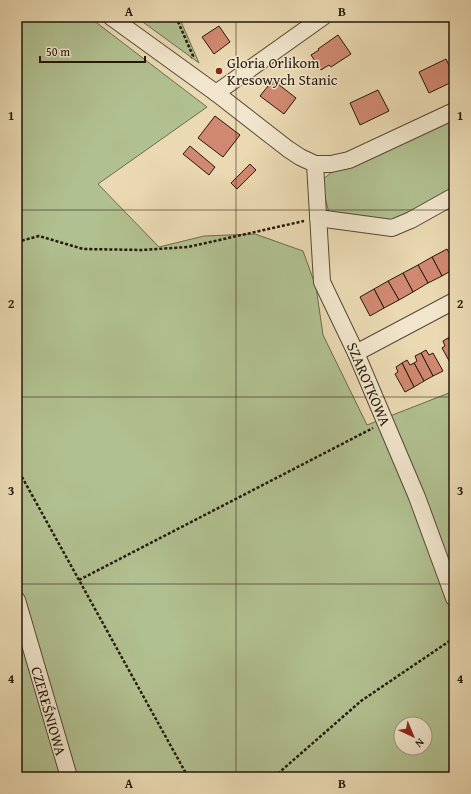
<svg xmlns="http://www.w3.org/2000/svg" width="471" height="794" font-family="'Gentium Book Plus',serif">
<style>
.green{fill:#b1c090;stroke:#6a6c4d;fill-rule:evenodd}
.building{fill:#d08970;stroke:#24170a}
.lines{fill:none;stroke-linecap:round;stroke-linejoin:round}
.minor-casing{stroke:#564834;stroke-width:18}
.path{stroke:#24170a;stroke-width:2.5;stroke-dasharray:3 2;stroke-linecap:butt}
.minor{stroke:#f1e6cd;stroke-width:16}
.grid{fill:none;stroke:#24170a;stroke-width:1;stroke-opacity:0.55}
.poi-dot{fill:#8f2418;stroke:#f1e6cd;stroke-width:1.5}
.labels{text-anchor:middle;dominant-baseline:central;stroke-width:3;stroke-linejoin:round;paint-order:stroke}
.poi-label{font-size:15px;fill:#24170a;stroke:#f1e6cd;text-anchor:start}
.street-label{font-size:15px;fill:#24170a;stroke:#f1e6cd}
.neatline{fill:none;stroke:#24170a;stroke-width:1.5}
.grid-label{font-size:13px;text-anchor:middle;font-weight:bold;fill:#24170a}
</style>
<rect width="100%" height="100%" fill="#ead9b2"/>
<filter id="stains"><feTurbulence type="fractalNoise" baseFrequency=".005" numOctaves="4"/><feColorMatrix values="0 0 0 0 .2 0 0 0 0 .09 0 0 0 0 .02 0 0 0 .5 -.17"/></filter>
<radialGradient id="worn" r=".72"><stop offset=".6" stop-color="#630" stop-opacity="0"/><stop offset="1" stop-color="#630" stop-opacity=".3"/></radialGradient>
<g class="green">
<path d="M17,17H89L207,107L98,184L159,247L204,236L255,234L303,251L316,287L323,335L367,425L454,391V777H17ZM401,724H425V748H401Z"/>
<polygon points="136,17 179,17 199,63"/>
<polygon points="454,118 454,188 398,221 329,213 321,181 332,172 349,168"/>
</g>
<g class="building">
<polygon points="219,26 230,42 214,54 202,37"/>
<polygon points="338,35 351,54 331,67 329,65 321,70 311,55 319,50 318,49"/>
<polygon points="446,59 454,76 454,81 429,93 419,72"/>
<polygon points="273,80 296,98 284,114 260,96"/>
<polygon points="378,90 389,111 360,125 350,103"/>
<polygon points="215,116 240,135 223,157 198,138"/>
<polygon points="190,146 215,167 209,175 183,154"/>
<polygon points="250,164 256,170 237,189 231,183"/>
<polygon points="447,249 454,262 454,269 442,276 432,257"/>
<polygon points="432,257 442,276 428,283 418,265"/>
<polygon points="418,265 428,283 413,292 403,273"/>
<polygon points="403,273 413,292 399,300 388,281"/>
<polygon points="388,281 399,300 384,308 374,289"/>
<polygon points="374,289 384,308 370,316 360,297"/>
<polygon points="454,335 454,348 448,338"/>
<polygon points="448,338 454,348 454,365 452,366 442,348 445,346 443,341"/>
<polygon points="426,350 429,355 433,353 443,371 433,376 421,353"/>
<polygon points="421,353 433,376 424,381 414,363 417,361 415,356"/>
<polygon points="407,360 410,365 414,363 424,381 414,387 402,363"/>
<polygon points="402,363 414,387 405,392 395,374 398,372 396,367"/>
</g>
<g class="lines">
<defs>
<g id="minor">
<polyline points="111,17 216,93 288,149 300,157 315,164 331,164 349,160 454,111"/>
<polyline points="216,93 323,17"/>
<polyline points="315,164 322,282 356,353 417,497 454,598"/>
<polyline points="318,218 392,228 411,220 454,196"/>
<polyline points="356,353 454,301"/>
<polyline points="17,600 69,777"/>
</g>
</defs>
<use href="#minor" class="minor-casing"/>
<g class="path">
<polyline points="176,17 193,56 191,58"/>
<polyline points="17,242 39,236 83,249 142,250 188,247 304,221"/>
<polyline points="17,468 188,777"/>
<polyline points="79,580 373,428"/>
<polyline points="274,777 361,701 454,638"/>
</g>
<use href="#minor" class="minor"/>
</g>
<path class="grid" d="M236,17V777M17,210H454M17,397H454M17,584H454"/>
<circle class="poi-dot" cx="219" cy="71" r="4"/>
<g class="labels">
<g class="poi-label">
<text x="227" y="62">Gloria Orlikom<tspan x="227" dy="17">Kresowych Stanic</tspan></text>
</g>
<g class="street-label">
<text transform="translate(369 384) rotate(67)">SZAROTKOWA</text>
<text transform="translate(49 711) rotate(74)">CZEREŚNIOWA</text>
</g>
</g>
<rect width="471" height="794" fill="none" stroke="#ead9b2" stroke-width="44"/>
<g transform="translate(413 736) rotate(136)"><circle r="19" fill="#f1e6cd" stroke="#9f937f"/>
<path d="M0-3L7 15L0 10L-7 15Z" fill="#8f2418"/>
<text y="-6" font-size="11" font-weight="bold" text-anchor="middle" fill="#24170a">N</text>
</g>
<path d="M40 56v6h105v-6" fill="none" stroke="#24170a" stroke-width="2"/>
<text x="46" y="56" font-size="12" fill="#24170a" stroke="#f1e6cd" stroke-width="3" paint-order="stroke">50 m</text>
<rect x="22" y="22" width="427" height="750" class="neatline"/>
<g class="grid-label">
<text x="129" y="16">A</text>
<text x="342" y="16">B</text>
<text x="11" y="120">1</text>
<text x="460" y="120">1</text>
<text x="11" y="308">2</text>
<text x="460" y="308">2</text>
<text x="11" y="495">3</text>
<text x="460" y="495">3</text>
<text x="11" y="683">4</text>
<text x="460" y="683">4</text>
<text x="129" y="788">A</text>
<text x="342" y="788">B</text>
</g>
<rect width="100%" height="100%" filter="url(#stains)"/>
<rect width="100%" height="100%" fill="url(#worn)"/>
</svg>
